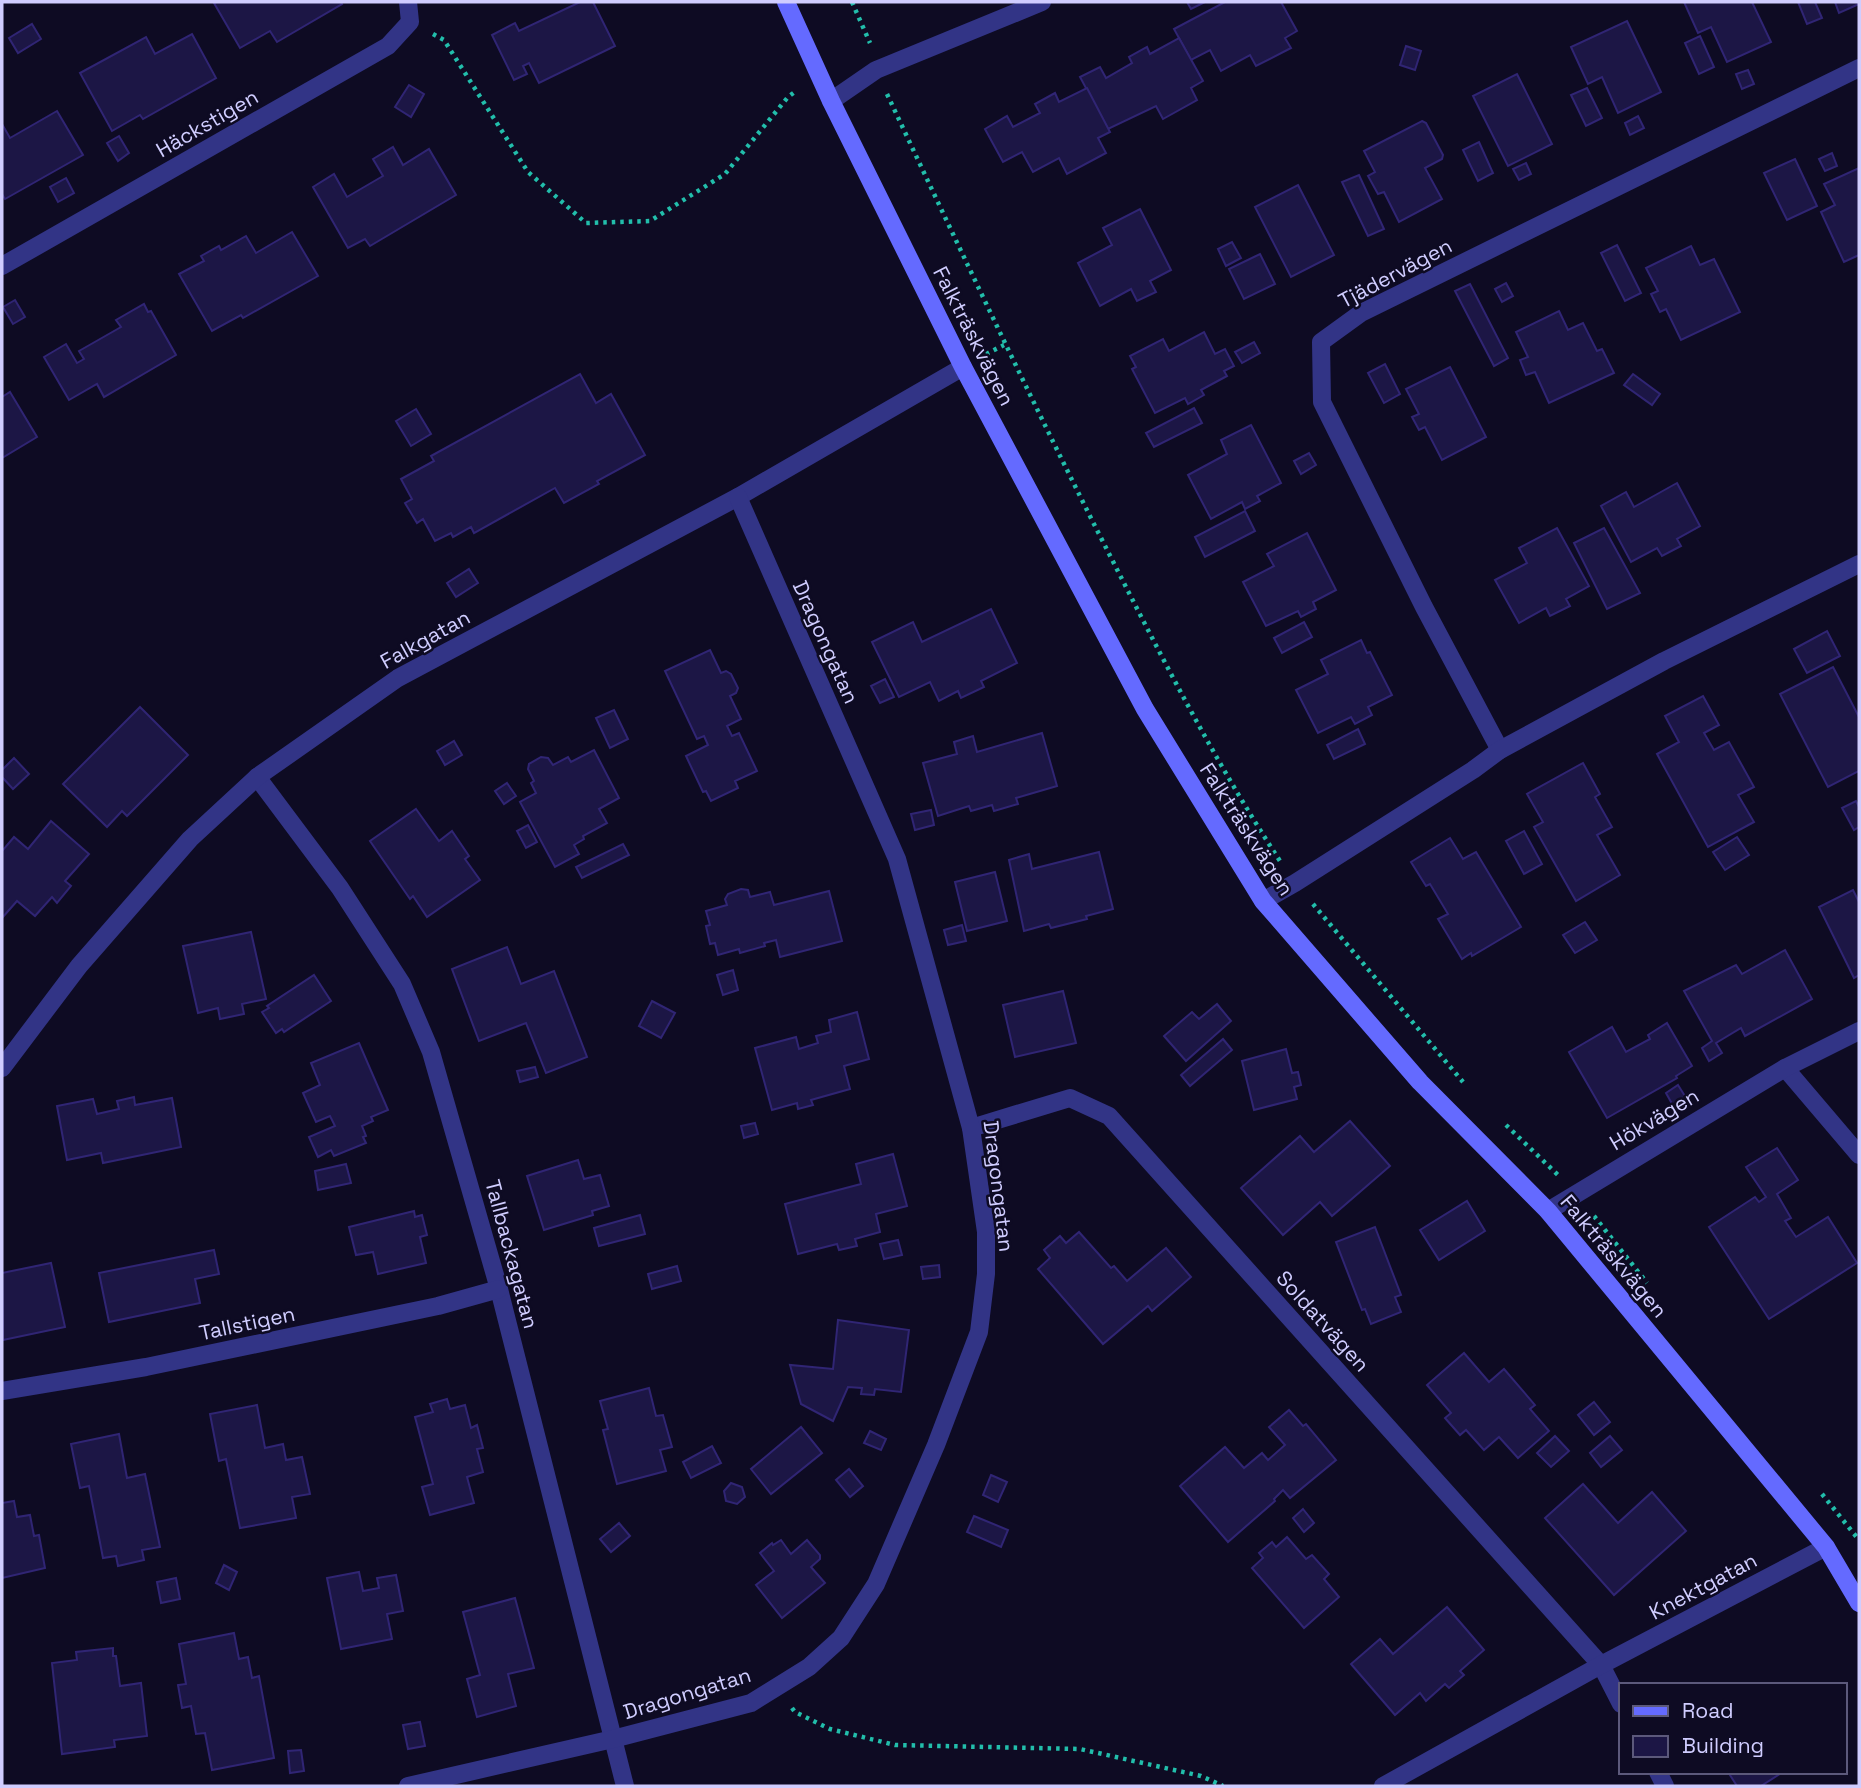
<svg xmlns="http://www.w3.org/2000/svg" width="1861" height="1788" font-family="'Space Grotesk',sans-serif">
<style>
.building{fill:#1c1645;stroke:#302574;stroke-width:2}
.lines{fill:none;stroke-linecap:round;stroke-linejoin:round}
.path{stroke:#22beab;stroke-width:4.5;stroke-dasharray:3.5 5;stroke-linecap:butt}
.street{stroke:#323486;stroke-width:18}
.secondary{stroke:#646aff;stroke-width:18}
.labels{text-anchor:middle;dominant-baseline:central;stroke-width:5;stroke-linejoin:round;paint-order:stroke}
.street-label{font-size:21px;fill:#d0cdff;stroke:#0e0b23}
</style>
<rect width="100%" height="100%" fill="#0e0b23"/>
<g class="building">
<polygon points="217,2 341,2 342,4 277,42 270,31 240,48 214,3"/>
<polygon points="580,2 593,2 615,46 539,83 529,63 523,66 527,74 514,80 492,35 515,23 519,31"/>
<polygon points="1187,2 1205,2 1191,9"/>
<polygon points="1225,2 1281,2 1297,31 1285,38 1291,48 1256,66 1250,55 1221,71 1210,50 1191,60 1174,29"/>
<polygon points="1684,2 1752,2 1771,42 1727,62 1711,27 1698,33"/>
<polygon points="1798,2 1815,2 1822,18 1807,24"/>
<polygon points="1835,2 1859,2 1859,4 1839,13"/>
<polygon points="1627,21 1661,92 1618,113 1602,77 1588,84 1571,47"/>
<polygon points="32,24 41,39 18,53 9,38"/>
<polygon points="192,34 216,78 143,119 140,115 112,131 80,73 146,37 155,54"/>
<polygon points="1700,36 1714,67 1699,74 1685,43"/>
<polygon points="1179,38 1203,81 1191,88 1197,100 1163,119 1156,106 1108,129 1080,77 1100,67 1106,78 1132,63 1129,57 1147,47 1150,54"/>
<polygon points="1406,46 1421,51 1415,70 1400,65"/>
<polygon points="1748,70 1754,84 1742,89 1736,74"/>
<polygon points="1517,74 1552,144 1508,166 1473,96"/>
<polygon points="409,85 424,94 411,117 395,107"/>
<polygon points="1087,88 1110,132 1098,138 1106,153 1067,174 1059,158 1033,172 1022,152 1003,162 985,129 1007,116 1013,127 1040,113 1035,104 1055,93 1059,102"/>
<polygon points="1587,88 1602,118 1586,126 1571,95"/>
<polygon points="57,111 83,155 5,199 2,194 2,124 10,138"/>
<polygon points="1638,116 1644,128 1630,135 1625,123"/>
<polygon points="1422,121 1426,123 1443,155 1442,159 1425,168 1442,199 1399,222 1384,192 1378,194 1368,176 1375,172 1364,151"/>
<polygon points="119,136 129,153 118,161 107,143"/>
<polygon points="1479,142 1493,173 1478,181 1463,150"/>
<polygon points="393,147 403,165 429,149 456,195 370,246 365,239 348,248 313,187 334,174 347,197 383,176 373,159"/>
<polygon points="1832,153 1837,166 1825,171 1819,159"/>
<polygon points="1795,159 1817,206 1787,220 1764,173"/>
<polygon points="1526,163 1531,174 1519,180 1513,169"/>
<polygon points="1859,168 1859,255 1844,262 1821,212 1835,205 1824,184"/>
<polygon points="1359,175 1384,229 1368,236 1342,182"/>
<polygon points="66,178 74,193 58,202 50,187"/>
<polygon points="1298,185 1334,255 1291,277 1255,207"/>
<polygon points="1140,209 1171,270 1150,281 1156,292 1137,301 1131,289 1100,306 1078,263 1112,245 1103,228"/>
<polygon points="292,232 318,276 243,318 241,315 212,331 179,274 204,261 201,256 219,246 221,250 246,236 256,253"/>
<polygon points="1232,242 1241,258 1226,266 1218,249"/>
<polygon points="1617,245 1641,293 1625,301 1601,253"/>
<polygon points="1691,246 1700,265 1714,259 1740,312 1681,340 1666,309 1660,312 1651,294 1658,291 1646,268"/>
<polygon points="1260,254 1275,284 1244,299 1229,269"/>
<polygon points="1506,283 1513,296 1502,302 1495,289"/>
<polygon points="1470,284 1508,358 1494,366 1455,291"/>
<polygon points="15,300 25,317 13,324 3,307"/>
<polygon points="144,304 148,312 151,311 176,355 104,397 97,384 69,400 44,357 66,344 77,363 84,359 79,351 121,327 116,320"/>
<polygon points="1559,311 1568,330 1583,323 1597,351 1602,349 1614,373 1549,403 1535,372 1526,375 1520,360 1528,357 1516,332"/>
<polygon points="1204,332 1215,354 1225,349 1234,366 1224,371 1227,376 1201,390 1204,395 1188,404 1185,398 1155,413 1132,369 1136,367 1130,356 1163,339 1169,351"/>
<polygon points="1254,342 1260,353 1242,363 1235,352"/>
<polygon points="1385,364 1400,394 1384,403 1368,373"/>
<polygon points="1450,367 1486,437 1442,460 1425,427 1419,430 1412,417 1419,414 1406,389"/>
<polygon points="580,374 596,403 611,394 645,455 597,481 599,484 564,503 555,488 474,533 471,527 453,537 451,533 435,541 423,519 417,523 405,503 412,499 401,479 434,461 431,456"/>
<polygon points="1633,374 1660,394 1652,405 1624,385"/>
<polygon points="10,392 37,437 2,458 2,397"/>
<polygon points="1194,408 1202,423 1154,447 1146,433"/>
<polygon points="416,409 431,434 411,446 396,421"/>
<polygon points="1251,425 1281,483 1257,496 1260,501 1245,509 1242,502 1211,519 1188,475 1227,454 1221,440"/>
<polygon points="1309,453 1316,465 1301,474 1294,461"/>
<polygon points="1677,483 1700,526 1677,539 1681,546 1662,556 1657,548 1631,562 1601,506 1626,492 1634,507"/>
<polygon points="1245,511 1255,531 1205,557 1195,537"/>
<polygon points="1557,528 1589,586 1566,599 1570,606 1550,616 1546,608 1519,623 1495,580 1527,563 1519,548"/>
<polygon points="1604,528 1640,593 1607,609 1574,543"/>
<polygon points="1307,533 1336,590 1313,602 1316,609 1301,617 1298,611 1266,626 1243,582 1274,566 1267,554"/>
<polygon points="469,569 478,583 456,597 447,583"/>
<polygon points="991,609 1017,663 981,681 984,687 961,698 958,691 939,701 930,682 899,697 872,642 913,622 922,642"/>
<polygon points="1304,622 1312,637 1282,653 1274,638"/>
<polygon points="1827,631 1840,656 1807,673 1794,649"/>
<polygon points="1361,640 1367,653 1370,652 1392,695 1368,707 1372,715 1355,724 1351,717 1318,733 1296,690 1328,674 1321,660"/>
<polygon points="710,650 721,673 726,671 731,674 738,688 736,693 730,696 741,719 727,726 732,736 739,733 757,771 735,781 738,788 711,801 706,791 703,792 686,756 708,745 704,736 697,739 665,671"/>
<polygon points="1833,667 1859,717 1859,771 1828,787 1780,694"/>
<polygon points="885,679 894,697 880,703 871,686"/>
<polygon points="1703,696 1719,725 1704,733 1714,750 1729,742 1754,787 1738,795 1754,822 1708,847 1657,754 1679,742 1665,716"/>
<polygon points="140,707 188,755 127,816 122,811 107,827 63,784"/>
<polygon points="614,710 628,739 610,748 596,718"/>
<polygon points="1358,729 1365,744 1334,759 1327,745"/>
<polygon points="1042,733 1057,786 1016,798 1018,804 994,811 992,805 971,811 969,806 938,816 923,763 957,754 954,742 973,736 977,752"/>
<polygon points="454,741 462,755 445,765 437,751"/>
<polygon points="594,750 619,798 599,809 607,823 583,836 584,839 574,845 579,854 555,867 520,802 536,793 531,783 534,781 528,769 529,764 541,757 548,758 553,765 568,757 571,762"/>
<polygon points="14,758 29,774 13,789 2,777 2,770"/>
<polygon points="1583,763 1600,794 1595,797 1612,827 1597,835 1620,875 1576,901 1534,827 1543,822 1527,794"/>
<polygon points="507,783 516,796 504,804 495,791"/>
<polygon points="1856,801 1859,807 1859,827 1854,830 1842,808"/>
<polygon points="416,809 439,841 452,831 469,856 465,859 480,880 427,917 413,896 410,899 370,841"/>
<polygon points="931,810 934,825 915,830 911,814"/>
<polygon points="51,821 89,854 65,881 71,886 57,903 52,897 35,916 17,901 2,918 2,851 14,837 28,849"/>
<polygon points="528,825 537,842 526,848 517,831"/>
<polygon points="1524,831 1542,864 1524,874 1506,841"/>
<polygon points="1737,837 1749,855 1725,870 1713,852"/>
<polygon points="1450,838 1463,859 1476,852 1521,927 1472,956 1471,953 1462,959 1438,919 1448,914 1430,884 1426,886 1411,862"/>
<polygon points="623,844 629,855 582,878 576,867"/>
<polygon points="1099,852 1113,909 1086,916 1087,919 1051,928 1049,924 1024,931 1009,860 1029,854 1032,869"/>
<polygon points="995,872 1007,921 967,931 955,882"/>
<polygon points="741,889 748,890 750,897 770,892 774,905 829,891 842,941 780,957 776,940 764,943 765,946 740,953 739,949 718,955 715,943 710,944 706,926 710,925 706,911 727,905 725,899 728,894"/>
<polygon points="1853,890 1859,902 1859,975 1854,978 1819,907"/>
<polygon points="1585,922 1597,940 1575,953 1563,935"/>
<polygon points="962,925 966,941 948,945 944,930"/>
<polygon points="251,932 266,999 242,1004 244,1014 220,1019 218,1008 198,1013 183,946"/>
<polygon points="507,947 521,984 554,971 587,1057 546,1073 526,1023 479,1041 452,969"/>
<polygon points="1785,950 1812,999 1745,1036 1741,1028 1716,1043 1722,1053 1709,1061 1702,1048 1712,1041 1684,991 1736,965 1742,974"/>
<polygon points="733,970 738,990 723,995 717,975"/>
<polygon points="314,975 331,1001 284,1032 282,1029 276,1033 262,1012 269,1008 267,1006"/>
<polygon points="1063,991 1076,1043 1015,1057 1003,1005"/>
<polygon points="652,1001 675,1013 661,1038 639,1026"/>
<polygon points="1217,1004 1231,1021 1186,1061 1164,1036 1192,1012 1199,1019"/>
<polygon points="857,1012 869,1059 844,1066 850,1089 811,1100 813,1105 798,1109 797,1103 772,1110 755,1048 796,1037 799,1049 818,1043 816,1036 831,1032 829,1020"/>
<polygon points="1667,1023 1692,1066 1676,1076 1677,1078 1607,1118 1569,1052 1612,1027 1626,1052 1650,1039 1648,1035"/>
<polygon points="1223,1039 1232,1050 1190,1086 1181,1075"/>
<polygon points="359,1043 388,1110 371,1117 373,1121 362,1126 366,1136 363,1137 366,1143 334,1156 331,1150 318,1157 309,1137 335,1126 330,1116 316,1122 303,1093 320,1085 311,1063"/>
<polygon points="1286,1049 1292,1073 1298,1072 1301,1085 1294,1087 1297,1099 1254,1110 1242,1061"/>
<polygon points="535,1067 538,1077 520,1082 517,1071"/>
<polygon points="1678,1085 1688,1101 1675,1109 1666,1093"/>
<polygon points="134,1097 135,1105 172,1098 181,1147 103,1163 101,1153 67,1160 57,1106 93,1099 97,1114 119,1109 117,1101"/>
<polygon points="1350,1121 1390,1166 1332,1216 1320,1202 1283,1235 1241,1188 1300,1136 1314,1152"/>
<polygon points="755,1123 758,1134 744,1138 741,1126"/>
<polygon points="1777,1148 1798,1180 1777,1194 1791,1218 1785,1221 1796,1237 1828,1217 1857,1263 1769,1319 1709,1227 1755,1197 1759,1202 1766,1197 1746,1167"/>
<polygon points="893,1154 907,1206 876,1214 880,1232 855,1239 857,1246 839,1250 837,1244 798,1254 785,1204 861,1184 856,1164"/>
<polygon points="578,1160 584,1179 600,1175 609,1206 592,1211 593,1215 544,1230 527,1176"/>
<polygon points="346,1164 351,1183 318,1190 315,1171"/>
<polygon points="1467,1201 1485,1231 1439,1260 1420,1230"/>
<polygon points="414,1211 415,1217 422,1215 427,1235 420,1237 426,1263 378,1274 373,1252 356,1255 349,1227"/>
<polygon points="640,1215 645,1234 599,1246 594,1228"/>
<polygon points="1375,1227 1401,1295 1395,1297 1401,1312 1371,1324 1365,1309 1362,1310 1336,1242"/>
<polygon points="1079,1232 1111,1268 1114,1266 1127,1281 1166,1248 1191,1277 1152,1311 1148,1306 1103,1344 1038,1269 1050,1258 1044,1250 1060,1236 1066,1243"/>
<polygon points="898,1240 902,1255 884,1259 880,1244"/>
<polygon points="214,1250 219,1274 195,1279 200,1303 109,1322 99,1273"/>
<polygon points="51,1263 65,1327 3,1340 2,1273"/>
<polygon points="939,1265 940,1277 923,1279 921,1267"/>
<polygon points="677,1266 681,1281 652,1289 648,1274"/>
<polygon points="838,1320 909,1330 901,1392 875,1389 874,1395 861,1394 862,1388 848,1387 833,1421 801,1404 790,1365 833,1369"/>
<polygon points="1464,1353 1489,1382 1504,1369 1535,1405 1530,1409 1549,1431 1518,1458 1499,1437 1484,1450 1466,1430 1460,1435 1445,1418 1451,1413 1427,1385"/>
<polygon points="649,1388 656,1416 663,1415 672,1447 660,1450 666,1471 617,1484 603,1430 608,1429 600,1401"/>
<polygon points="447,1399 450,1409 465,1405 471,1428 477,1425 483,1448 477,1449 483,1472 467,1477 474,1503 430,1515 422,1487 433,1484 415,1417 433,1412 430,1404"/>
<polygon points="1594,1402 1610,1422 1594,1435 1578,1415"/>
<polygon points="257,1405 265,1448 283,1444 286,1460 302,1457 310,1494 292,1497 296,1518 240,1528 226,1459 219,1461 210,1414"/>
<polygon points="1289,1410 1303,1426 1306,1424 1336,1460 1290,1498 1283,1490 1274,1499 1275,1501 1228,1542 1180,1486 1225,1447 1244,1468 1262,1453 1268,1460 1285,1445 1269,1427"/>
<polygon points="801,1427 822,1453 771,1494 751,1469"/>
<polygon points="870,1431 886,1439 881,1450 864,1443"/>
<polygon points="119,1434 127,1478 145,1474 160,1547 142,1550 144,1560 118,1566 116,1556 103,1558 89,1486 80,1488 71,1444"/>
<polygon points="1555,1436 1569,1451 1551,1467 1537,1453"/>
<polygon points="1610,1436 1622,1450 1601,1467 1590,1453"/>
<polygon points="712,1446 721,1463 691,1478 683,1462"/>
<polygon points="849,1469 863,1486 850,1497 836,1480"/>
<polygon points="991,1475 1007,1482 998,1502 983,1495"/>
<polygon points="731,1483 742,1487 745,1497 737,1504 726,1501 724,1491"/>
<polygon points="1583,1484 1618,1523 1652,1492 1686,1531 1614,1595 1545,1518"/>
<polygon points="14,1501 17,1517 30,1515 34,1536 39,1535 45,1568 2,1578 2,1503"/>
<polygon points="1303,1509 1314,1523 1304,1532 1293,1518"/>
<polygon points="974,1516 1008,1530 1001,1547 967,1532"/>
<polygon points="619,1523 630,1536 611,1552 600,1539"/>
<polygon points="1287,1537 1306,1559 1312,1555 1329,1574 1324,1579 1339,1597 1304,1628 1252,1568 1263,1558 1259,1553 1272,1542 1276,1547"/>
<polygon points="781,1540 791,1554 807,1540 820,1555 820,1559 811,1567 825,1583 782,1618 756,1585 774,1571 760,1553 772,1543 773,1545"/>
<polygon points="224,1565 237,1572 229,1590 216,1583"/>
<polygon points="359,1572 363,1591 379,1588 377,1578 396,1575 403,1611 387,1614 392,1639 341,1649 327,1578"/>
<polygon points="176,1578 180,1599 161,1603 157,1582"/>
<polygon points="515,1598 534,1668 508,1674 516,1706 477,1717 467,1679 480,1675 463,1612"/>
<polygon points="1447,1607 1484,1650 1460,1671 1464,1675 1449,1688 1445,1684 1426,1701 1420,1693 1395,1715 1351,1664 1380,1639 1393,1654"/>
<polygon points="234,1633 239,1659 248,1657 252,1678 259,1676 274,1758 212,1770 205,1733 196,1734 191,1706 182,1708 178,1685 186,1684 179,1644"/>
<polygon points="113,1648 113,1656 116,1656 120,1686 141,1683 147,1736 114,1740 115,1747 62,1754 52,1663 77,1660 76,1652"/>
<polygon points="420,1722 425,1746 408,1749 403,1725"/>
<polygon points="301,1750 304,1771 290,1773 288,1751"/>
<polygon points="1728,1772 1783,1772 1761,1786 1737,1786"/>
</g>
<g class="lines">
<g class="path">
<polyline points="852,2 870,43"/>
<polyline points="433,34 444,40 528,172 586,223 650,221 725,174 788,97 796,91"/>
<path d="M887,94C956,241 1025,387 1098,532C1155,644 1211,756 1280,861"/>
<polyline points="986,354 1004,345"/>
<polyline points="1313,904 1463,1082"/>
<polyline points="1506,1125 1558,1175"/>
<polyline points="1594,1216 1647,1283"/>
<polyline points="1822,1494 1859,1540"/>
<polyline points="792,1708 795,1712 830,1729 895,1745 1080,1749 1201,1776 1223,1786"/>
</g>
<g class="street">
<polyline points="831,101 876,70 1042,2"/>
<polyline points="2,266 388,46 410,22 408,2"/>
<polyline points="1500,750 1424,607 1322,402 1321,342 1361,313 1859,68"/>
<polyline points="257,777 340,888 402,984 431,1052 499,1289 625,1786"/>
<polyline points="1263,901 1295,883 1473,770 1500,750 1664,661 1859,564"/>
<polyline points="2,1068 79,966 190,839 257,777 398,678 738,497 963,367"/>
<polyline points="1785,1068 1859,1155"/>
<polyline points="971,1128 1070,1098 1109,1116 1601,1665 1621,1704"/>
<polyline points="1548,1211 1785,1068 1859,1031"/>
<polyline points="2,1391 146,1367 438,1306 499,1289"/>
<polyline points="1658,1772 1665,1786"/>
<polyline points="408,1786 613,1739 751,1703 809,1667 841,1638 876,1584 936,1445 979,1332 986,1274 986,1232 971,1128 897,859 738,497"/>
<polyline points="1383,1786 1601,1665 1826,1547"/>
</g>
<polyline class="secondary" points="786,2 831,101 963,367 1145,709 1263,901 1420,1082 1548,1211 1826,1547 1859,1603"/>
</g>
<g class="labels">
<g class="street-label">
<text transform="translate(207 123) rotate(-30)">Häckstigen</text>
<text transform="translate(1395 273) rotate(-28)">Tjädervägen</text>
<text transform="translate(974 336) rotate(63)">Falkträskvägen</text>
<text transform="translate(425 639) rotate(-29)">Falkgatan</text>
<text transform="translate(826 642) rotate(66)">Dragongatan</text>
<text transform="translate(1247 829) rotate(57)">Falkträskvägen</text>
<text transform="translate(1654 1119) rotate(-31)">Hökvägen</text>
<text transform="translate(999 1186) rotate(83)">Dragongatan</text>
<text transform="translate(512 1254) rotate(75)">Tallbackagatan</text>
<text transform="translate(1614 1256) rotate(50)">Falkträskvägen</text>
<text transform="translate(1323 1321) rotate(48)">Soldatvägen</text>
<text transform="translate(247 1323) rotate(-12)">Tallstigen</text>
<text transform="translate(1703 1586) rotate(-28)">Knektgatan</text>
<text transform="translate(687 1693) rotate(-17)">Dragongatan</text>
</g>
</g>
<rect width="1861" height="1788" fill="none" stroke="#d0cdff" stroke-width="7"/>
<rect x="1619" y="1683" width="228" height="91" fill="#0e0b23" stroke="#5c597b" stroke-width="2"/>
<rect x="1633" y="1706" width="35" height="10" fill="#646aff" stroke="#5c597b" stroke-width="2"/>
<text x="1682" y="1718" font-size="21" fill="#d0cdff">Road</text>
<rect x="1633" y="1736" width="35" height="21" fill="#1c1645" stroke="#5c597b" stroke-width="2"/>
<text x="1682" y="1753" font-size="21" fill="#d0cdff">Building</text>
</svg>
